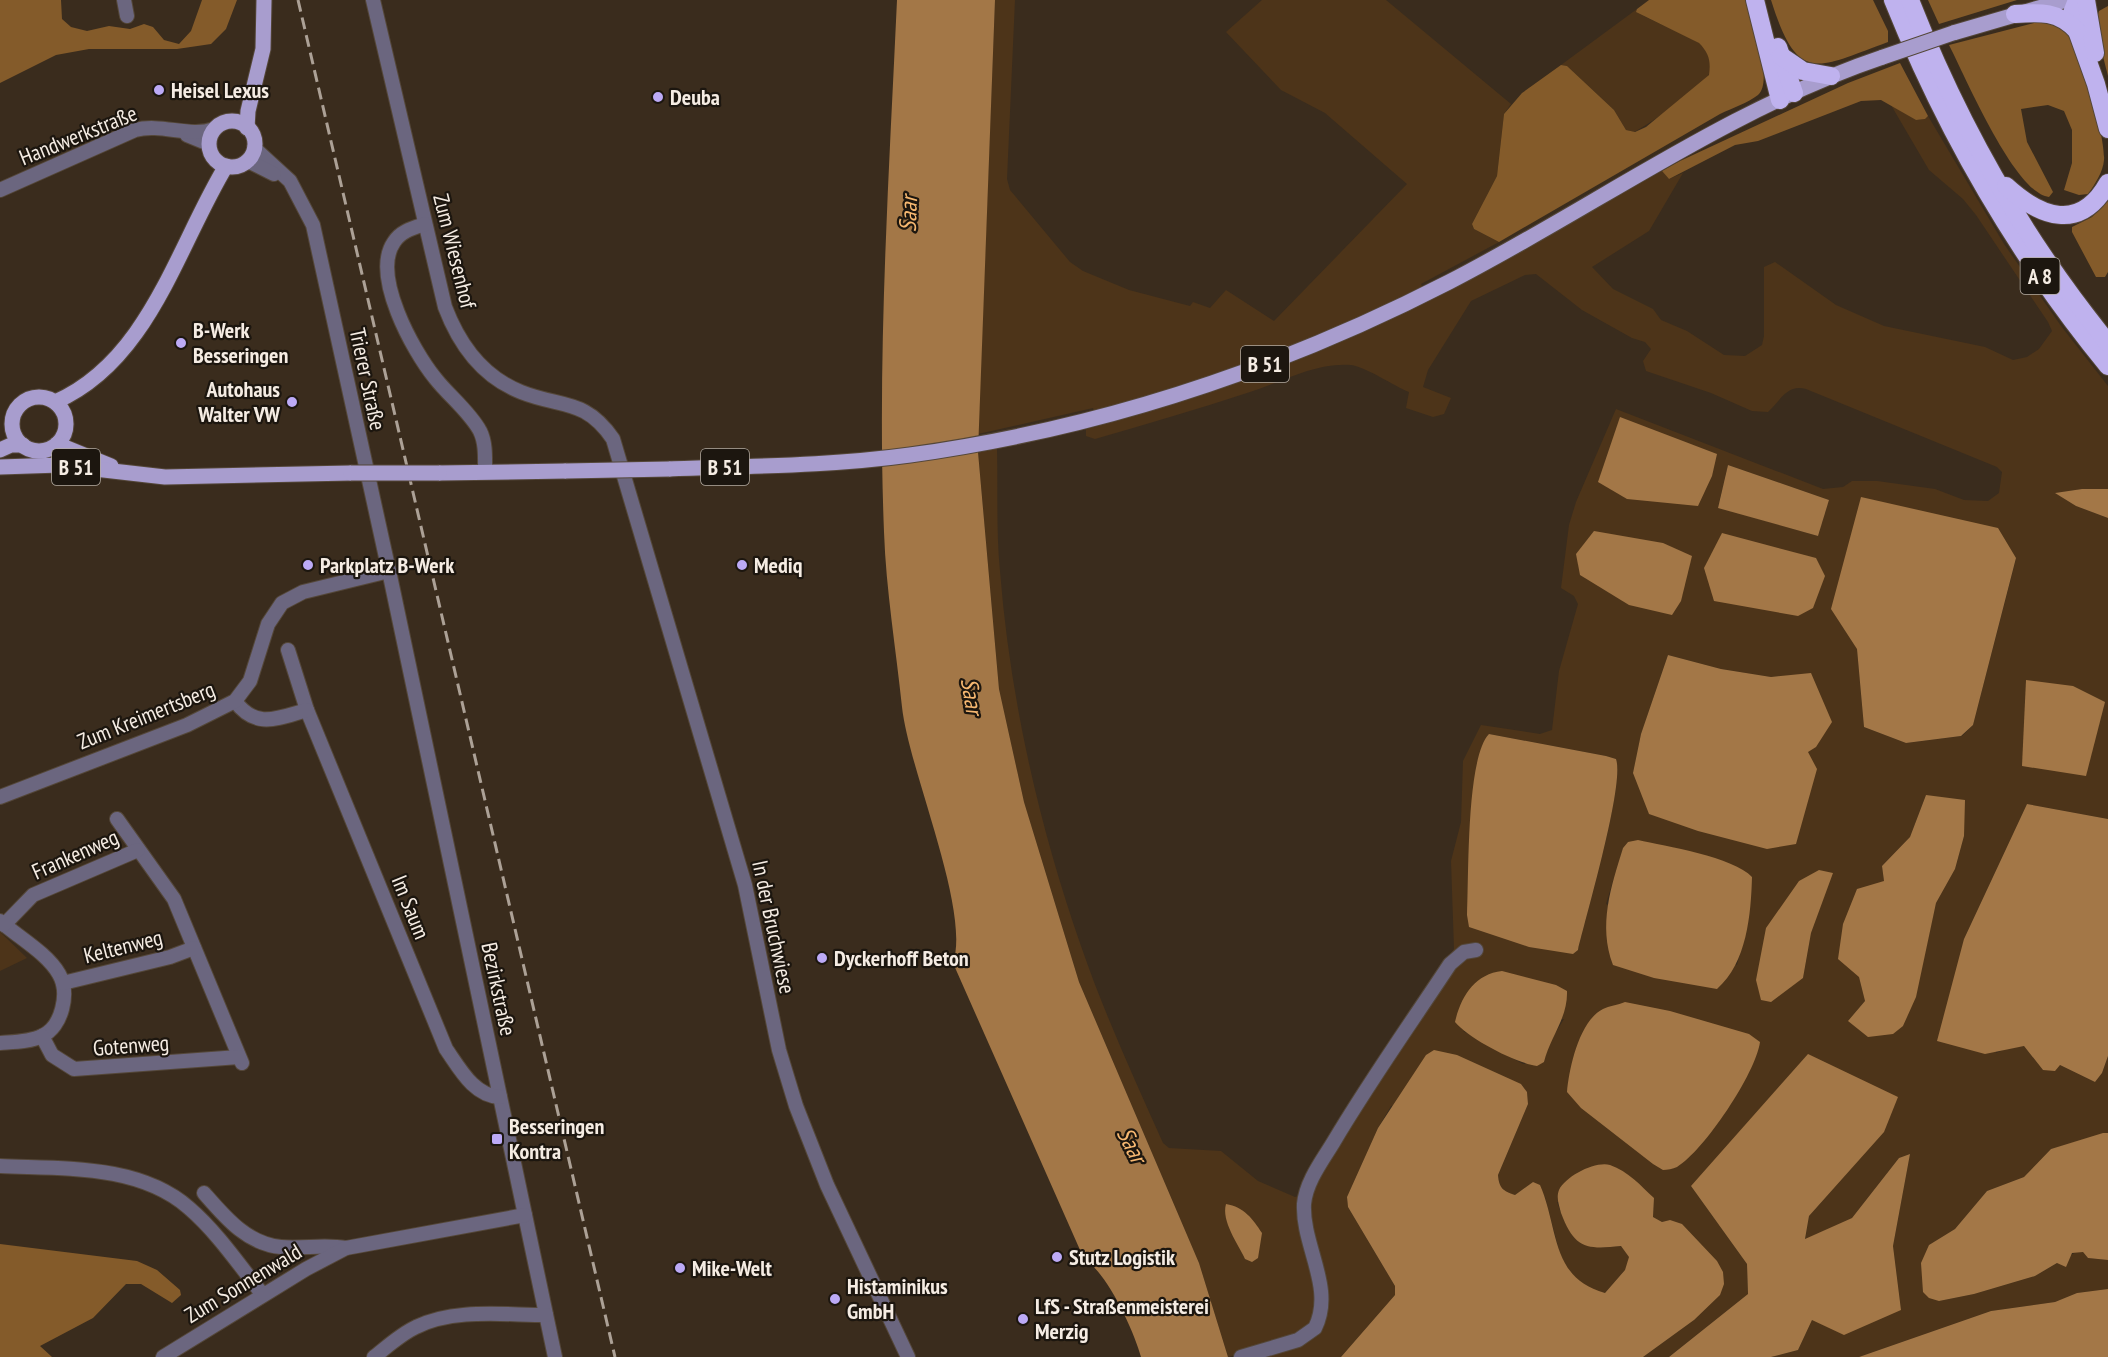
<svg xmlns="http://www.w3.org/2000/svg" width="2108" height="1357" font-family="'PT Sans Narrow',sans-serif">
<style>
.green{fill:#4d3419;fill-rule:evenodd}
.forest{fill:#845b2a}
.water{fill:#a37747}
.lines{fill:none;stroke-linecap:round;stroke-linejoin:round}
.minor-casing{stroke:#544739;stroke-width:16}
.major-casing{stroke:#544739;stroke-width:17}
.highway-casing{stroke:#544739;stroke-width:20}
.minor{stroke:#6b667f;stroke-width:14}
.major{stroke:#a89dce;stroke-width:15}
.highway{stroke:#bfb2ee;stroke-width:18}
.rail{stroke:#aca196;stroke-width:3;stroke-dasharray:12 6;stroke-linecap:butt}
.major-bridge-casing{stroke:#544739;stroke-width:17;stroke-linecap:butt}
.major-bridge{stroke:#a89dce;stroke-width:15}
.poi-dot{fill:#bcaaf6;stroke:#1c160f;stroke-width:2}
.labels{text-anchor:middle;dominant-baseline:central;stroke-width:4.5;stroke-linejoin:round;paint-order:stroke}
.shield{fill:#1c160f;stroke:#b4aca3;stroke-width:1.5}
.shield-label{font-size:21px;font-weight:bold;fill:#f5ece3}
.poi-label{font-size:22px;font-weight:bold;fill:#f5ece3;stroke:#1c160f;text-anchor:start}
.street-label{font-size:22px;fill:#f5ece3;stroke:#1c160f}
.water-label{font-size:24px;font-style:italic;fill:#f7b871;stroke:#1c160f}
</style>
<rect width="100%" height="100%" fill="#3a2c1d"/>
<g class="green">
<path d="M995,0H1015L1007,179L1010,190L1070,262L1083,271L1129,290L1190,306L1193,302L1210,308L1226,290L1274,321L1407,184L1325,113L1281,90L1226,32L1262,0H1386L1511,104L1504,114L1497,176L1472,224L1474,229L1499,242L1421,284L1430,300L1662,171L1669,179L1683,173L1649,231L1592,267L1613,289L1653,309L1661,320L1687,331L1724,355L1745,356L1762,345L1764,336V267L1775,262L1836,305L1884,326L1985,347L2013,360L2027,357L2039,349L2052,331L2048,322L1976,215L1963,199L1929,170L1891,105L1916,120L1925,119L1928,116L2004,244L2061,326L2108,386V489H2082L2056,493L2076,506L2108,518V819L2027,804L1964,939L1996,1053L2008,1048L2024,1046L2043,1070L2060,1065L2095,1082L2102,1073L2108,1056V1133L2051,1149L2024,1177L1987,1191L1955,1229L1929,1245L1939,1301L1974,1294L2035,1276L2078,1251L2083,1252L2088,1258L2108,1260V1289L2077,1293L2055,1302L1991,1311L1859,1357H1771L1798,1350L1812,1320L1901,1310L1893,1246L1910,1154L1899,1158L1852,1218L1805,1240L1809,1216L1855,1164L1691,1186L1747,1264L1748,1294L1669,1357H1643L1694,1320L1670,1220L1662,1222L1653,1217L1654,1198L1557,1202C1571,1240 1577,1252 1621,1246L1630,1257L1625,1270L1605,1293L1590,1289L1573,1276L1562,1262L1545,1197L1533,1182L1515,1195C1503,1191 1499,1188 1498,1175L1528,1104L1527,1092L1521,1084L1391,1106L1378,1128L1347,1197L1348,1207L1395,1286V1295L1341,1357H1254L1270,1345L1228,1357L1199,1263L1079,982L1024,802L999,689L978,452L997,448C998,489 996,530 1000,571C1010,698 1039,826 1081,946C1104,1013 1134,1078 1163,1143L1169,1148L1221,1151L1258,1181L1295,1197L1301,1195L1454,949L1451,861L1461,822L1463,761L1481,725L1540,734L1552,730L1559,671L1578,604L1574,596L1561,588L1569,525L1576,502L1616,409L1823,489L1843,487L1852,481H1877L1935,489L1964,500L1988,501L1999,493L2002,472L1997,467L1806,389C1787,384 1781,400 1768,412L1752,411L1711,393L1646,371L1643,361L1651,349L1645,342L1632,338L1582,310L1536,274L1525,275L1471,301L1428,370L1423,387L1451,398L1444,414L1433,417L1406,408L1409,392C1394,386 1366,367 1351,365C1316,362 1282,382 1250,392C1198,409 1147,424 1095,439L1086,436V429L1099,426L1093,408L978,434ZM1728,465L1829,500L1818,536L1718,507ZM2016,559L1973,725L1962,736L1906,743L1864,727L1857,649ZM1668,655L1721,669L1771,677L1811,674L1808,752L1633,773L1641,734ZM1489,734L1606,756L1616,759C1625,784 1586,916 1578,950L1573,954ZM1926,795L1964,836L1955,869L1936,903L1915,997L1903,1026L1849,1020L1865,1001L1859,977L1884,881L1882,866L1910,837ZM1628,842L1752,877L1747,926L1737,965L1606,904L1623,848ZM1832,873L1811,933L1803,978L1788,988ZM1564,1019L1549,1043L1544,1062L1523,1064L1463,1031Z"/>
<path d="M1637,9V12C1656,24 1680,30 1699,43C1708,50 1715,65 1708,76C1699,90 1650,124 1634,132L1626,130L1614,110L1567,66L1561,65Z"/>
<polygon points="0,932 27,958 0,971"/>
</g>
<g class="forest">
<polygon points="0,0 61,0 62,19 71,27 87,31 109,26 130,29 144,24 153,27 164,40 179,44 191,31 202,0 237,0 226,29 211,44 177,49 89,49 56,55 0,83"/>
<path d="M1649,0H1747C1752,18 1774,82 1758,95C1748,103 1732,108 1720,114L1499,242L1474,229L1472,224L1497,176L1504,114L1522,93L1561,65L1567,66L1614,110L1626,130L1635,132L1646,127L1709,75C1711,61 1709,53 1699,43L1636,12L1637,9Z"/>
<path d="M1771,0H1873L1888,31V42C1817,68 1798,86 1771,0Z"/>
<polygon points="1928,0 2017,0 1939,24"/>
<polygon points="2108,6 2108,76 2095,25 2099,11"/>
<path d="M2046,20C2052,23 2059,25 2063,28C2080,42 2106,138 2104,160C2103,172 2095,184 2088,194L2079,195L2064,190L2072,163V130L2064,111L2048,105L2021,109L2027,142L2053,192L2049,197C2015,194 1965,76 1949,45Z"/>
<polygon points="1900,63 1928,116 1925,119 1916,120 1881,100 1861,101 1758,141 1735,145 1669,179 1662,171 1680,161 1848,83"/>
<polygon points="2108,201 2108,272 2105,277 2096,277 2072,232 2072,227 2092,217"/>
<polygon points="0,1244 137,1261 157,1270 180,1290 181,1295 172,1303 141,1284 126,1284 93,1318 40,1346 52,1357 0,1357"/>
</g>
<g class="water">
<path d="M897,0H995L978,452L999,689L1024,802L1079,982L1199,1263L1228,1357H1141C1134,1331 1107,1272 1084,1259L953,963C971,910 909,771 902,707C896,649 886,590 884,532C877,357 889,175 897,0Z"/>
<polygon points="1620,417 1717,454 1712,476 1698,506 1627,499 1598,482"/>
<polygon points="1728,465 1829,500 1818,536 1718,508"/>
<polygon points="2082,489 2108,489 2108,518 2076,506 2055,493"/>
<polygon points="1861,497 1998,528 2016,558 1973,725 1961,736 1906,743 1864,727 1857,649 1831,609"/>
<polygon points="1594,531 1663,543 1692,556 1681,601 1672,615 1629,605 1580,575 1576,554"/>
<polygon points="1722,533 1816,558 1825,576 1813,608 1798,616 1714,601 1704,568"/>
<polygon points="1668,655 1721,669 1771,677 1811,673 1832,722 1816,747 1808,752 1817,769 1796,844 1767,849 1698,831 1649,814 1633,773 1641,734"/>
<polygon points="2026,680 2073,686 2105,702 2086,776 2022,766"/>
<path d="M1489,734L1606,756L1616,759C1625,784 1586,916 1578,950L1573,954L1529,947L1469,927L1467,915C1469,877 1466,758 1489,734Z"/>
<polygon points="1926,795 1965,800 1964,836 1955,869 1936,903 1916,997 1903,1026 1893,1034 1868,1037 1848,1021 1865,1001 1859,977 1838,959 1843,924 1857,889 1884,881 1882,866 1910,837"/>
<polygon points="2027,804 2108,819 2108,1056 2102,1073 2095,1082 2060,1065 2055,1071 2043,1070 2024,1046 1985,1054 1937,1041 1964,939"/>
<path d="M1638,840C1665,846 1734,857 1752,877C1751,914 1747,963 1717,989L1654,978L1613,965C1598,925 1611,887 1623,848L1628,842Z"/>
<polygon points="1819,870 1833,873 1811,933 1803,978 1771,1002 1761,1000 1756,980 1766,928 1799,881"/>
<path d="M1502,971L1556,985L1567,991C1568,1018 1550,1037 1544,1062L1537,1066C1516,1063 1469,1039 1455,1022C1461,996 1475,974 1502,971Z"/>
<path d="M1625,1002L1670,1011L1749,1034L1760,1042C1756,1073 1704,1151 1677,1167C1673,1169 1667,1170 1663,1170L1653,1164L1581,1108L1567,1092C1569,1069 1579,1021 1603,1009C1609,1006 1618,1005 1625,1002Z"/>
<path d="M1434,1050L1457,1055L1521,1084L1527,1092L1528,1104L1498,1175C1499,1188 1503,1191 1515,1195L1533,1182L1540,1185C1559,1228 1550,1278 1605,1293L1625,1270L1629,1257L1621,1246C1586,1250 1574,1248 1561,1213C1559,1205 1556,1198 1559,1190C1566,1176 1595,1161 1610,1165C1628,1171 1641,1186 1654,1198L1653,1217L1662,1222L1670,1220L1682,1224L1717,1261L1723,1272L1724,1284L1720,1295L1694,1320L1643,1357H1341L1395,1295V1286L1348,1207L1347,1197L1378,1128L1426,1055Z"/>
<polygon points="1808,1054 1898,1097 1884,1132 1809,1216 1805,1239 1852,1218 1899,1158 1910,1154 1893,1246 1901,1310 1844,1335 1812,1320 1798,1350 1771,1357 1669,1357 1748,1294 1747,1264 1691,1186"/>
<polygon points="2103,1133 2108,1133 2108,1260 2088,1258 2083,1252 2072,1253 2066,1267 2057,1263 2035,1276 1974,1294 1939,1301 1929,1298 1923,1292 1921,1263 1929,1245 1955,1229 1987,1191 2024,1177 2051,1149"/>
<path d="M1226,1204C1244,1207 1253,1219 1262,1233L1258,1258L1252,1262L1245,1259C1238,1244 1221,1221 1226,1204Z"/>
<polygon points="2108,1289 2108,1357 1859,1357 1991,1311 2055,1302 2077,1293"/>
</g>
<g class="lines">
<defs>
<g id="minor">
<polyline points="124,0 127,16"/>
<path d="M373,0L445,307C459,344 483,377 521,392C561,408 585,398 613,439L745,885L779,1050L796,1106L827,1185L908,1357"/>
<polyline points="187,135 209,144"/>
<polyline points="254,148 290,181 313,225 389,571 555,1357"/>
<polyline points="248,161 274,174"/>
<path d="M0,190L135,130C162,123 190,138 214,129"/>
<path d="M425,224C413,228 401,231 394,242C371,275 413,351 435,378C449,396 469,411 480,431C486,443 485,458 485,472"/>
<path d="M288,650L307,710L446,1049C460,1069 474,1096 500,1097"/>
<path d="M235,701C256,730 278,718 307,710"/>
<polyline points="0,797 187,725 235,701 250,681 268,624 282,603 303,592 389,571"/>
<polyline points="117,819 174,899 242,1063"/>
<path d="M0,921C18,937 47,953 59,974C70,993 62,1027 42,1036C30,1042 13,1042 0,1043"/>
<polyline points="4,925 33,895 138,850"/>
<polyline points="63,983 170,957 194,948"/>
<polyline points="42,1036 52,1055 74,1069 239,1057"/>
<path d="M0,1166C62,1169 139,1164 189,1208C217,1232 240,1266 263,1295"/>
<path d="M204,1193C225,1217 247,1244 281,1247C303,1249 324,1244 346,1248"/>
<polyline points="163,1357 306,1269 346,1248 525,1215"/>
<path d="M374,1357C388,1346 401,1334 416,1327C454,1308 504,1315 546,1315"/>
<path d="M1241,1357L1298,1340L1315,1328C1335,1288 1302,1246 1304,1204C1306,1182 1322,1161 1333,1143C1369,1082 1411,1023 1450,964L1464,952L1476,950"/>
</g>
<g id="major">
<polyline points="1953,33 2066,0"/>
<circle cx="232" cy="144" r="23"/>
<polyline points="247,128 248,111 263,49 264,0"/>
<circle cx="39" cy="424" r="27"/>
<path d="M55,402C149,361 177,247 226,166"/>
<polyline points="57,444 111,466"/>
<polyline points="0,450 11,445 23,445"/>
<polyline points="0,467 60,465 165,477 351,473"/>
<path d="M669,469C749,466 830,466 910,455C1098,429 1280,369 1449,282C1593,208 1728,109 1883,57"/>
<polyline points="439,473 566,471"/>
</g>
<g id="highway">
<polyline points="1755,0 1780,100"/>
<path d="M1893,0C1946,132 2018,256 2108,366"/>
<path d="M1910,0C1958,123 2025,241 2108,343"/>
<polyline points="2077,0 2072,13 2077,31 2096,84 2108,129"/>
<polyline points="2086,0 2095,53"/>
<path d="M2015,14C2040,12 2059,11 2077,31"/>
<polyline points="1778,47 1794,93"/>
<polyline points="1781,56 1803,71 1831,76"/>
<path d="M2006,186C2040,217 2080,233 2108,183"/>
</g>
</defs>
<use href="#minor" class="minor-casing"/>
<use href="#major" class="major-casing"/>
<use href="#highway" class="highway-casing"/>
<use href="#minor" class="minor"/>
<use href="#major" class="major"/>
<use href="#highway" class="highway"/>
<polyline class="rail" points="298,0 615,1357"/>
<defs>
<g id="major-bridge">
<polyline points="1883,57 1953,33"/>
<polyline points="566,471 669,469"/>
<polyline points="351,473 439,473"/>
</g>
</defs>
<use href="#major-bridge" class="major-bridge-casing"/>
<use href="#major-bridge" class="major-bridge"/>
</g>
<g class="poi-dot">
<circle cx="159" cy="90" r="6"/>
<circle cx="658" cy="97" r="6"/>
<circle cx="181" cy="343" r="6"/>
<circle cx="292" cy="402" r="6"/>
<circle cx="308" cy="565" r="6"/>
<circle cx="742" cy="565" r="6"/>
<circle cx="822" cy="958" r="6"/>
<rect x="491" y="1133" width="12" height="12" rx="3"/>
<circle cx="1057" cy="1257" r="6"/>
<circle cx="680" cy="1268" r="6"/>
<circle cx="835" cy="1299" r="6"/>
<circle cx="1023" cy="1319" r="6"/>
</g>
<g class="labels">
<g class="shield">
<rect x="2020.5" y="258" width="39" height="36" rx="4.5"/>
<rect x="1241" y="346" width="48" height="36" rx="4.5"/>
<rect x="52" y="449" width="48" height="36" rx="4.5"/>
<rect x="701" y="449" width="48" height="36" rx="4.5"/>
</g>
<g class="shield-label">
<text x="2040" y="276">A 8</text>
<text x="1265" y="364">B 51</text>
<text x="76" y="467">B 51</text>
<text x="725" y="467">B 51</text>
</g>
<g class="poi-label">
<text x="171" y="90">Heisel Lexus</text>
<text x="670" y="97">Deuba</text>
<text x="193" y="330">B-Werk<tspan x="193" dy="25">Besseringen</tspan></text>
<text x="280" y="389" text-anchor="end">Autohaus<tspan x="280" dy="25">Walter VW</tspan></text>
<text x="320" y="565">Parkplatz B-Werk</text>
<text x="754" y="565">Mediq</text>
<text x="834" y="958">Dyckerhoff Beton</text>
<text x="509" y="1126">Besseringen<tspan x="509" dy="25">Kontra</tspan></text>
<text x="1069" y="1257">Stutz Logistik</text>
<text x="692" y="1268">Mike-Welt</text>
<text x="847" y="1286">Histaminikus<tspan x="847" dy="25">GmbH</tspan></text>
<text x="1035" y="1306">LfS - Straßenmeisterei<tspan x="1035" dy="25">Merzig</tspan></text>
</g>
<g class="street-label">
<text transform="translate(78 135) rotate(-22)">Handwerkstraße</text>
<text transform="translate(455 251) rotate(76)">Zum Wiesenhof</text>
<text transform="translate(368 379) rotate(78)">Trierer Straße</text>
<text transform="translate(146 715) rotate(-22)">Zum Kreimertsberg</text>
<text transform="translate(75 854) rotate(-24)">Frankenweg</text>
<text transform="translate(411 907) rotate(68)">Im Saum</text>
<text transform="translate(774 927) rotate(78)">In der Bruchwiese</text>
<text transform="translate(123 946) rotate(-14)">Keltenweg</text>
<text transform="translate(499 989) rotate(78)">Bezirkstraße</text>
<text transform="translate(131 1045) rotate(-4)">Gotenweg</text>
<text transform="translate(243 1283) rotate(-31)">Zum Sonnenwald</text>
</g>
<g class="water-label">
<text transform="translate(908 214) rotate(-88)">Saar</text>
<text transform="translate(972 696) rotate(81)">Saar</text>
<text transform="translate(1132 1145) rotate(63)">Saar</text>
</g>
</g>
</svg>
